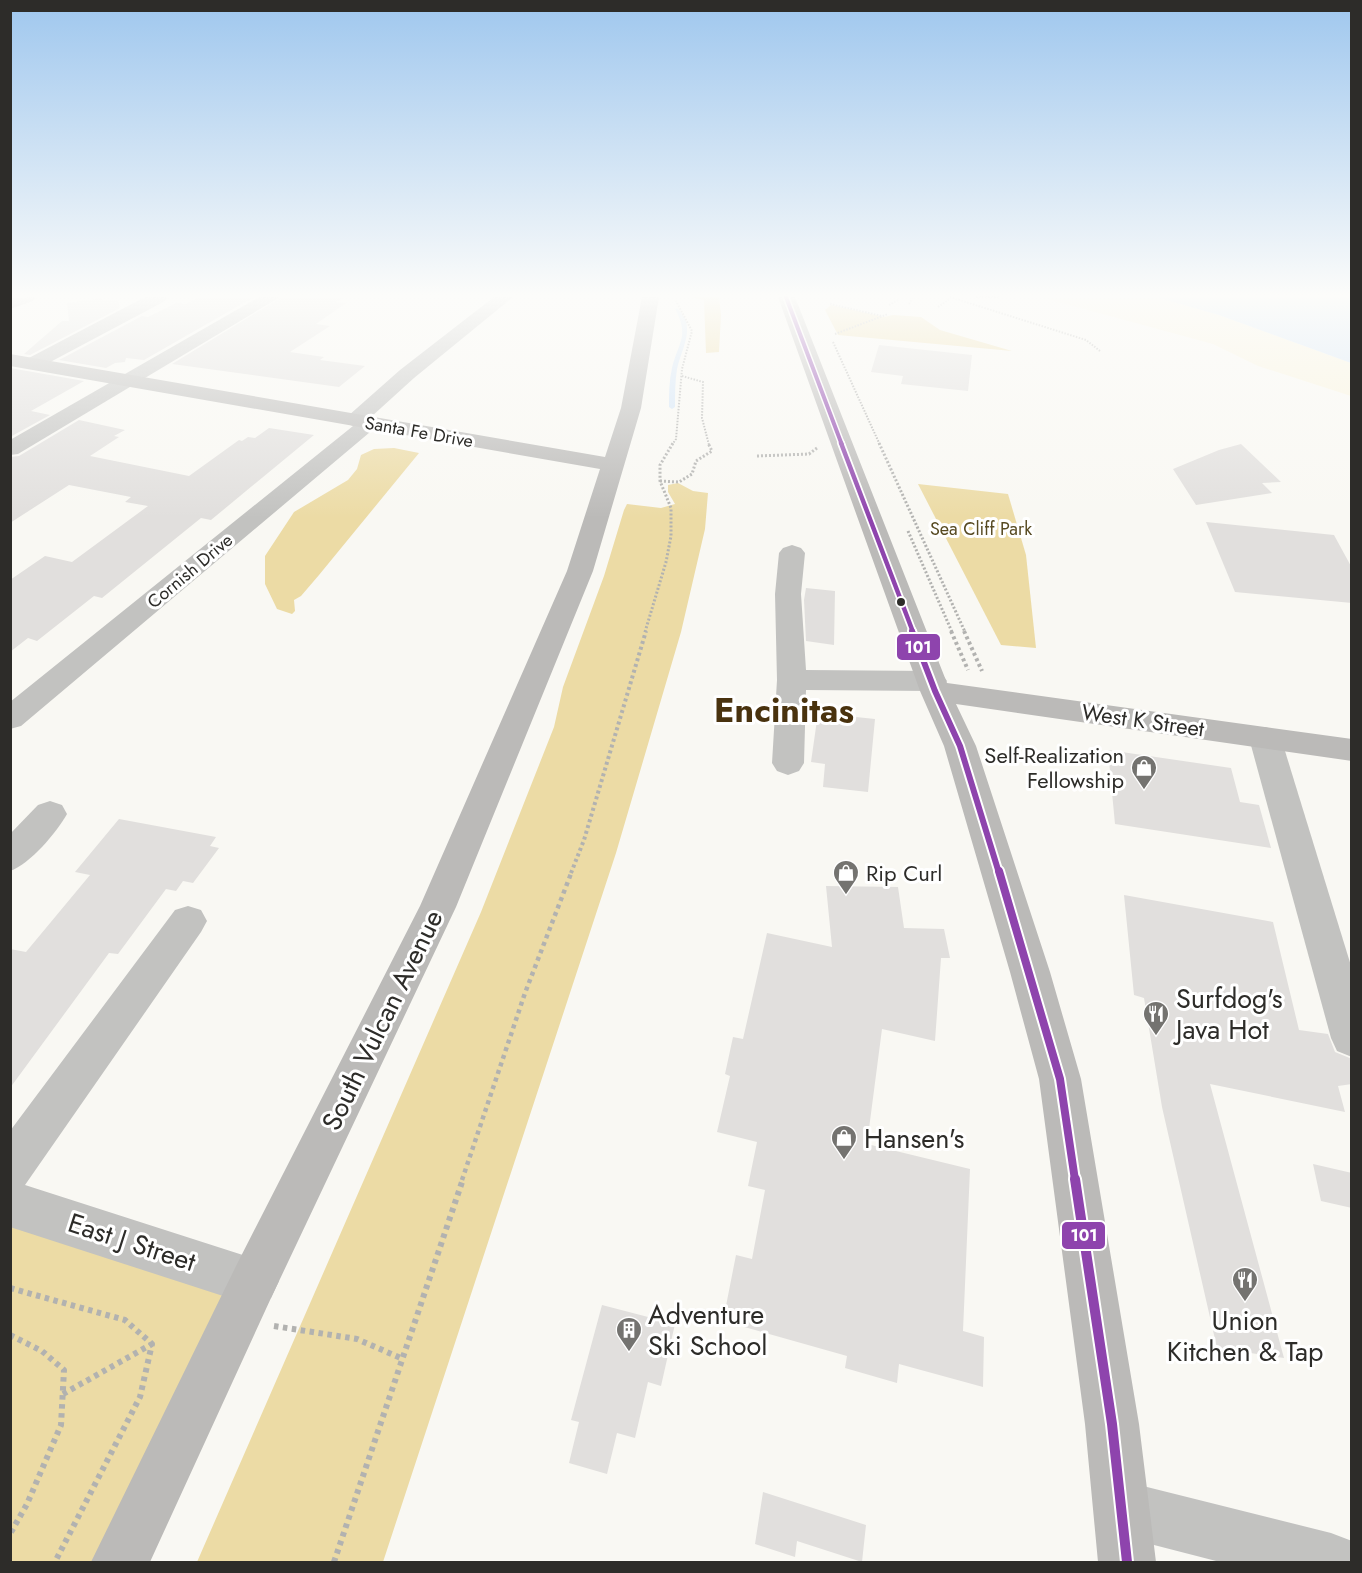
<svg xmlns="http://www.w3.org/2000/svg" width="1362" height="1573" font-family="Jost,sans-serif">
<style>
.green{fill:#ecdba5}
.sand{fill:#f9f3dc}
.water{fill:#d2e4f7}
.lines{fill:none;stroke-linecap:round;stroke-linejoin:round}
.stream{fill:#d2e4f7;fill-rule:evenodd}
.building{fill:#e1dfdd}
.path-far4{stroke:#b2b2b0;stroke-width:2;stroke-dasharray:1.5 1.5;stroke-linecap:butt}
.path-far3{stroke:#b2b2b0;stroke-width:3;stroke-dasharray:2 2;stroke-linecap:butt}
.path-far2{stroke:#b2b2b0;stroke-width:4;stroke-dasharray:3 3;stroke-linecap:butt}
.path-far1{stroke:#b2b2b0;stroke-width:4.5;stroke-dasharray:4 4;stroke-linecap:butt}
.path{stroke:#b2b2b0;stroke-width:6;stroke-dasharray:4.5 4.5;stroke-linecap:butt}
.minor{fill:#c2c2c0;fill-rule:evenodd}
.major{fill:#bbbab8;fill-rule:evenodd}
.bus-1-far4-casing{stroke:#fff;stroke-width:7}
.bus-1-far3-casing{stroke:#fff;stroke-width:8}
.bus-1-far2-casing{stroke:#fff;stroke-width:10}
.bus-1-far1-casing{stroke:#fff;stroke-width:12}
.bus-1-casing{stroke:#fff;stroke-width:14}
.bus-1-far4{stroke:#8e44ad;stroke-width:4}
.bus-1-far3{stroke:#8e44ad;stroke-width:4.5}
.bus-1-far2{stroke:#8e44ad;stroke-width:6}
.bus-1-far1{stroke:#8e44ad;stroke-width:8}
.bus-1{stroke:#8e44ad;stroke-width:10}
.bus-dot{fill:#2d2c29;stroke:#fff;stroke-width:2}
.labels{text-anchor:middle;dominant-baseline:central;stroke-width:6;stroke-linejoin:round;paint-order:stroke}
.far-street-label{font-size:18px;fill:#2d2c29;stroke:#fff}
.far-park-label{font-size:18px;fill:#574a22;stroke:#fff}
.street-label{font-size:22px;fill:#2d2c29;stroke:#fff}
.poi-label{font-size:22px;fill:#2d2c29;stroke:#fff;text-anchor:end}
.near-poi-label{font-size:27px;fill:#2d2c29;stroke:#fff;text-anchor:start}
.near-street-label{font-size:27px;fill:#2d2c29;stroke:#fff}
.town-label{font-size:34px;font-weight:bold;fill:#49320e;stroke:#fff}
.line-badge{stroke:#fff;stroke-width:2}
.badge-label{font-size:16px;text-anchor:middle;font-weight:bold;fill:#fff}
</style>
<rect width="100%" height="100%" fill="#f9f8f3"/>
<g class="green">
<polygon points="690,297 719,297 721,315 719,352 706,353 704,300"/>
<polygon points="831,305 884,317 893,315 921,317 940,330 1012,351 838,335 825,310"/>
<polygon points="394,448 419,453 319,575 301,596 294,600 295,611 292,614 277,609 265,584 265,556 294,512 348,480 357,469 361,455 374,449"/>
<polygon points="678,483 693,491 708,493 705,529 681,632 616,853 383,1562 197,1562 481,912 554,727 563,687 604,576 624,510 627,504 661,508 675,504 668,492 668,485"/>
<polygon points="918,484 1008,494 1026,555 1036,648 1001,645"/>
<polygon points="10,1202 259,1282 124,1562 11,1562"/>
</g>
<polygon class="sand" points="1040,297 1156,297 1219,315 1351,363 1351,396 1258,366 1213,344"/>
<polygon class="water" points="1156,297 1351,297 1351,363 1219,315"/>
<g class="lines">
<path class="stream" d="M677,308C697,326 682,347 677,369C675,382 675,394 675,407L672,409L669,407C669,394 669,381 672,368C678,343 690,336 675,309Z"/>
</g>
<g class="building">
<polygon points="199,297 254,297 144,360 126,358 125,362 115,363 106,368 59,360 142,316 148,317 176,303 186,304"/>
<polygon points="282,297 343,297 336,302 346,303 316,324 330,326 290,352 324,357 320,360 365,366 339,387 172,364"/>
<polygon points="102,298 102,301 118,300 120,308 30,355 24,354 62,321 69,321 67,303"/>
<polygon points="879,345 972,355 968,391 901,384 903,376 871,372"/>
<polygon points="10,368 84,381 31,411 50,415 10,437"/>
<polygon points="79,420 125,430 114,436 119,437 90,456 189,476 239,440 242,441 248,437 255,438 269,428 314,435 211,520 201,518 102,598 94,596 37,641 28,638 10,652 10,580 45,556 72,562 148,506 125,502 131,497 69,485 10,523 10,457 19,456"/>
<polygon points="1241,444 1281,482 1262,483 1272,493 1196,505 1173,469 1219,450"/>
<polygon points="1206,522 1334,535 1352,568 1352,603 1235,592"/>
<polygon points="806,588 835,591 834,645 806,641 804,600"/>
<polygon points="818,713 875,719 868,792 823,787 825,764 811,762"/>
<polygon points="1108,750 1231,768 1240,802 1259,805 1271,848 1115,824"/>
<polygon points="119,819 216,837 210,846 219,848 193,883 183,881 176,891 166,889 118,954 109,953 10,1088 10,949 26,952 90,875 75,872"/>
<polygon points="826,886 898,887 904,928 944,929 950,958 941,958 935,1041 882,1029 867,1144 970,1169 963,1331 984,1337 983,1387 899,1364 897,1383 845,1368 847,1356 723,1321 736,1255 752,1259 765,1190 748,1186 757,1142 717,1132 730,1076 725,1074 733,1037 743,1039 767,933 832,947"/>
<polygon points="1124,895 1273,922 1299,1030 1328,1034 1335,1052 1352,1059 1352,1084 1338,1086 1345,1112 1210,1084 1284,1358 1217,1348 1162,1107 1144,998 1134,995"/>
<polygon points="1313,1164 1352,1173 1352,1208 1321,1201"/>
<polygon points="602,1305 675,1324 661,1386 648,1382 635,1438 617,1433 607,1474 569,1463 579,1422 571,1420"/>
<polygon points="763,1492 866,1525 862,1562 797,1541 795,1557 755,1544"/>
</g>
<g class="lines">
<g class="path-far4">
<polyline points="950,297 1086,340 1100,351"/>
<polyline points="976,297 999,297"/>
<polyline points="830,304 882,316"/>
<polyline points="909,304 913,297"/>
<polyline points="889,305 898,300"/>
<polyline points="938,307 951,298"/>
<polyline points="835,334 888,314"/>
<polyline points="833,342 880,445"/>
<polyline points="682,376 703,382 702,418 709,445"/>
<polyline points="672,445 676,439 682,369 692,331 676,301"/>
</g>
<g class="path-far3">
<polyline points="879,443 965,632"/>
<polyline points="757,456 809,454 817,448"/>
<polyline points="660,481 679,482 692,474 696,461 712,451 708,443"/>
<polyline points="908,531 952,632"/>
<polyline points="645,632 666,562 671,536 671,508 660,481 660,465 673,443"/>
</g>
<g class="path-far2">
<polyline points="951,631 968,670"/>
<polyline points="964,631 982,671"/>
<polyline points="571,873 584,840 646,631"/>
</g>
<polyline class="path-far1" points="462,1180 525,993 572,871"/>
<g class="path">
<polyline points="10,1288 125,1320 152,1344 140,1397 55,1562"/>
<polyline points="274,1326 357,1339 403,1359"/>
<polyline points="10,1335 42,1351 64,1370 61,1425 27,1504 10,1534"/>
<polyline points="63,1394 152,1344"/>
<polyline points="334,1562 463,1179"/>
</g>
<g class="minor">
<polygon points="35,297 33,301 10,309 10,298"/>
<polygon points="145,297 167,297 165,301 39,368 25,368 22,364 25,360"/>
<polygon points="259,297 280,297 18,454 10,455 10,440"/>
<polygon points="494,297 513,297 414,378 371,417 376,419 380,423 376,427 21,726 10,729 10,702 353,426 348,424 344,420 348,416 400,370"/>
<polygon points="792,545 801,548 805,553 801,594 806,670 932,671 942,674 947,681 942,688 932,691 806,690 804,763 799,771 788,775 777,771 772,763 777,680 775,594 779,553 783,548"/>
<polygon points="1265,727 1276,730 1281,738 1352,969 1352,1057 1337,1051 1331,1038 1249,738 1254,730"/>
<path d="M50,801L62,805L67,814C57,832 30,864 10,871V834L38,805Z"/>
<polygon points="188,906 201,910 207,921 201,932 25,1185 271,1264 279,1281 271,1298 254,1306 10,1227 10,1131 175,910"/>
<polygon points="1123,1481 1331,1533 1352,1541 1352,1562 1220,1562 1123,1537 1103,1529 1095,1509 1103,1489"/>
</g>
<g class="major">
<polygon points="642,297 659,297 641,408 593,571 456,907 271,1298 150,1562 91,1562 237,1264 420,906 567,571 600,469 10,366 10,354 605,457 621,408"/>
<polygon points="778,297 795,297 947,683 1352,739 1352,761 956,704 976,746 1050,972 1081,1079 1139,1424 1156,1562 1098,1562 1085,1424 1039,1079 1010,972 944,746 920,691"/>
</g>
<defs>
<polyline id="bus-1-far4" points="786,297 842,445"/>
<polyline id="bus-1-far3" points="841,443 913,632"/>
<polyline id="bus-1-far2" points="912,631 935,691 960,746 999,873"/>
<polyline id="bus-1-far1" points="999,871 1060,1079 1075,1180"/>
<polyline id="bus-1" points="1075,1179 1112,1424 1127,1562"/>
</defs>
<use href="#bus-1-far4" class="bus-1-far4-casing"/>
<use href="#bus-1-far3" class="bus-1-far3-casing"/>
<use href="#bus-1-far2" class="bus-1-far2-casing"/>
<use href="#bus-1-far1" class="bus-1-far1-casing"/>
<use href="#bus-1" class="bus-1-casing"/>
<use href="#bus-1-far4" class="bus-1-far4"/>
<use href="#bus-1-far3" class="bus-1-far3"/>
<use href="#bus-1-far2" class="bus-1-far2"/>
<use href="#bus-1-far1" class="bus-1-far1"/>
<use href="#bus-1" class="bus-1"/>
</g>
<linearGradient id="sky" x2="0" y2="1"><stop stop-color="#9fc7ee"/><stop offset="0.57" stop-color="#fcfcfa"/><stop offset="1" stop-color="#fcfcfa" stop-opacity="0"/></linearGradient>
<rect width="1362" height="518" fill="url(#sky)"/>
<defs>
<symbol id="shop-pin" viewBox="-11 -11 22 30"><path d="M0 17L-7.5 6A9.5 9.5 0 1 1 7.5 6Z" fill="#747370" stroke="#fff"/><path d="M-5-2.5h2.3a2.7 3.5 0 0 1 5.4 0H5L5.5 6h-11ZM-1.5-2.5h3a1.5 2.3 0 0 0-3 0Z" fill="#fff"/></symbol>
<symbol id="restaurant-pin" viewBox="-11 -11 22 30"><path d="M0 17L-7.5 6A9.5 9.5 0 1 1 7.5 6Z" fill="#747370" stroke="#fff"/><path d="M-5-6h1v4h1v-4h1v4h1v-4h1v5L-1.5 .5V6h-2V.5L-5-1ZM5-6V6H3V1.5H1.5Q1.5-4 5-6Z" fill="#fff"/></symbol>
<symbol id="building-pin" viewBox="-11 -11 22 30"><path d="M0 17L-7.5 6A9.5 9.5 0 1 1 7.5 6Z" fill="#747370" stroke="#fff"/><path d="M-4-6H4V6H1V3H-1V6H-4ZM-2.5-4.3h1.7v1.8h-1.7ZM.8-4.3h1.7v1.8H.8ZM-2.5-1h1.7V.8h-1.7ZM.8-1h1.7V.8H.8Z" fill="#fff"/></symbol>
</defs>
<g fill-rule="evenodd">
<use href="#shop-pin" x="1129" y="753" width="30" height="40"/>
<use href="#shop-pin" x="831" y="858" width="30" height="40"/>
<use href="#restaurant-pin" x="1141" y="999" width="30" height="40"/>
<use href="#shop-pin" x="829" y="1123" width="30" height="40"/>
<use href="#restaurant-pin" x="1230" y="1265" width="30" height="40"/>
<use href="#building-pin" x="614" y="1315" width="30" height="40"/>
</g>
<circle class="bus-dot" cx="901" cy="602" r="5"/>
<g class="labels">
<g class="far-street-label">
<text transform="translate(419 432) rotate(10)">Santa Fe Drive</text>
<text transform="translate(190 571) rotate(-40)">Cornish Drive</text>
</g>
<g class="far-park-label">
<text x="981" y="529">Sea Cliff Park</text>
</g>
<g class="street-label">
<text transform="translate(1143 720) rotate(8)">West K Street</text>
</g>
<g class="poi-label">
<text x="1124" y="755">Self-Realization<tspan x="1124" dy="25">Fellowship</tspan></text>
<text x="866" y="873" text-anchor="start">Rip Curl</text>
</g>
<g class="near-poi-label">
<text x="1176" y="998">Surfdog's<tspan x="1176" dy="31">Java Hot</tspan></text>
<text x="864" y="1138">Hansen's</text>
<text x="648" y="1314">Adventure<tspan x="648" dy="31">Ski School</tspan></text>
<text x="1245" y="1320" text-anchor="middle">Union<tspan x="1245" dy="31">Kitchen &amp; Tap</tspan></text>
</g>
<g class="near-street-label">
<text transform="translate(382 1020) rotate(-64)">South Vulcan Avenue</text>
<text transform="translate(132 1242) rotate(18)">East J Street</text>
</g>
<g class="town-label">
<text x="784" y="710">Encinitas</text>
</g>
</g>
<g class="line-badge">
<rect x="896" y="633" width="45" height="28" rx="6" fill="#8e44ad"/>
<rect x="1061" y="1221" width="45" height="29" rx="6" fill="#8e44ad"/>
</g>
<g class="badge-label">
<text x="918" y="653">101</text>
<text x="1084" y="1241">101</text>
</g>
<rect width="1362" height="1573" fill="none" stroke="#2d2c29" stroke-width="24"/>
</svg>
